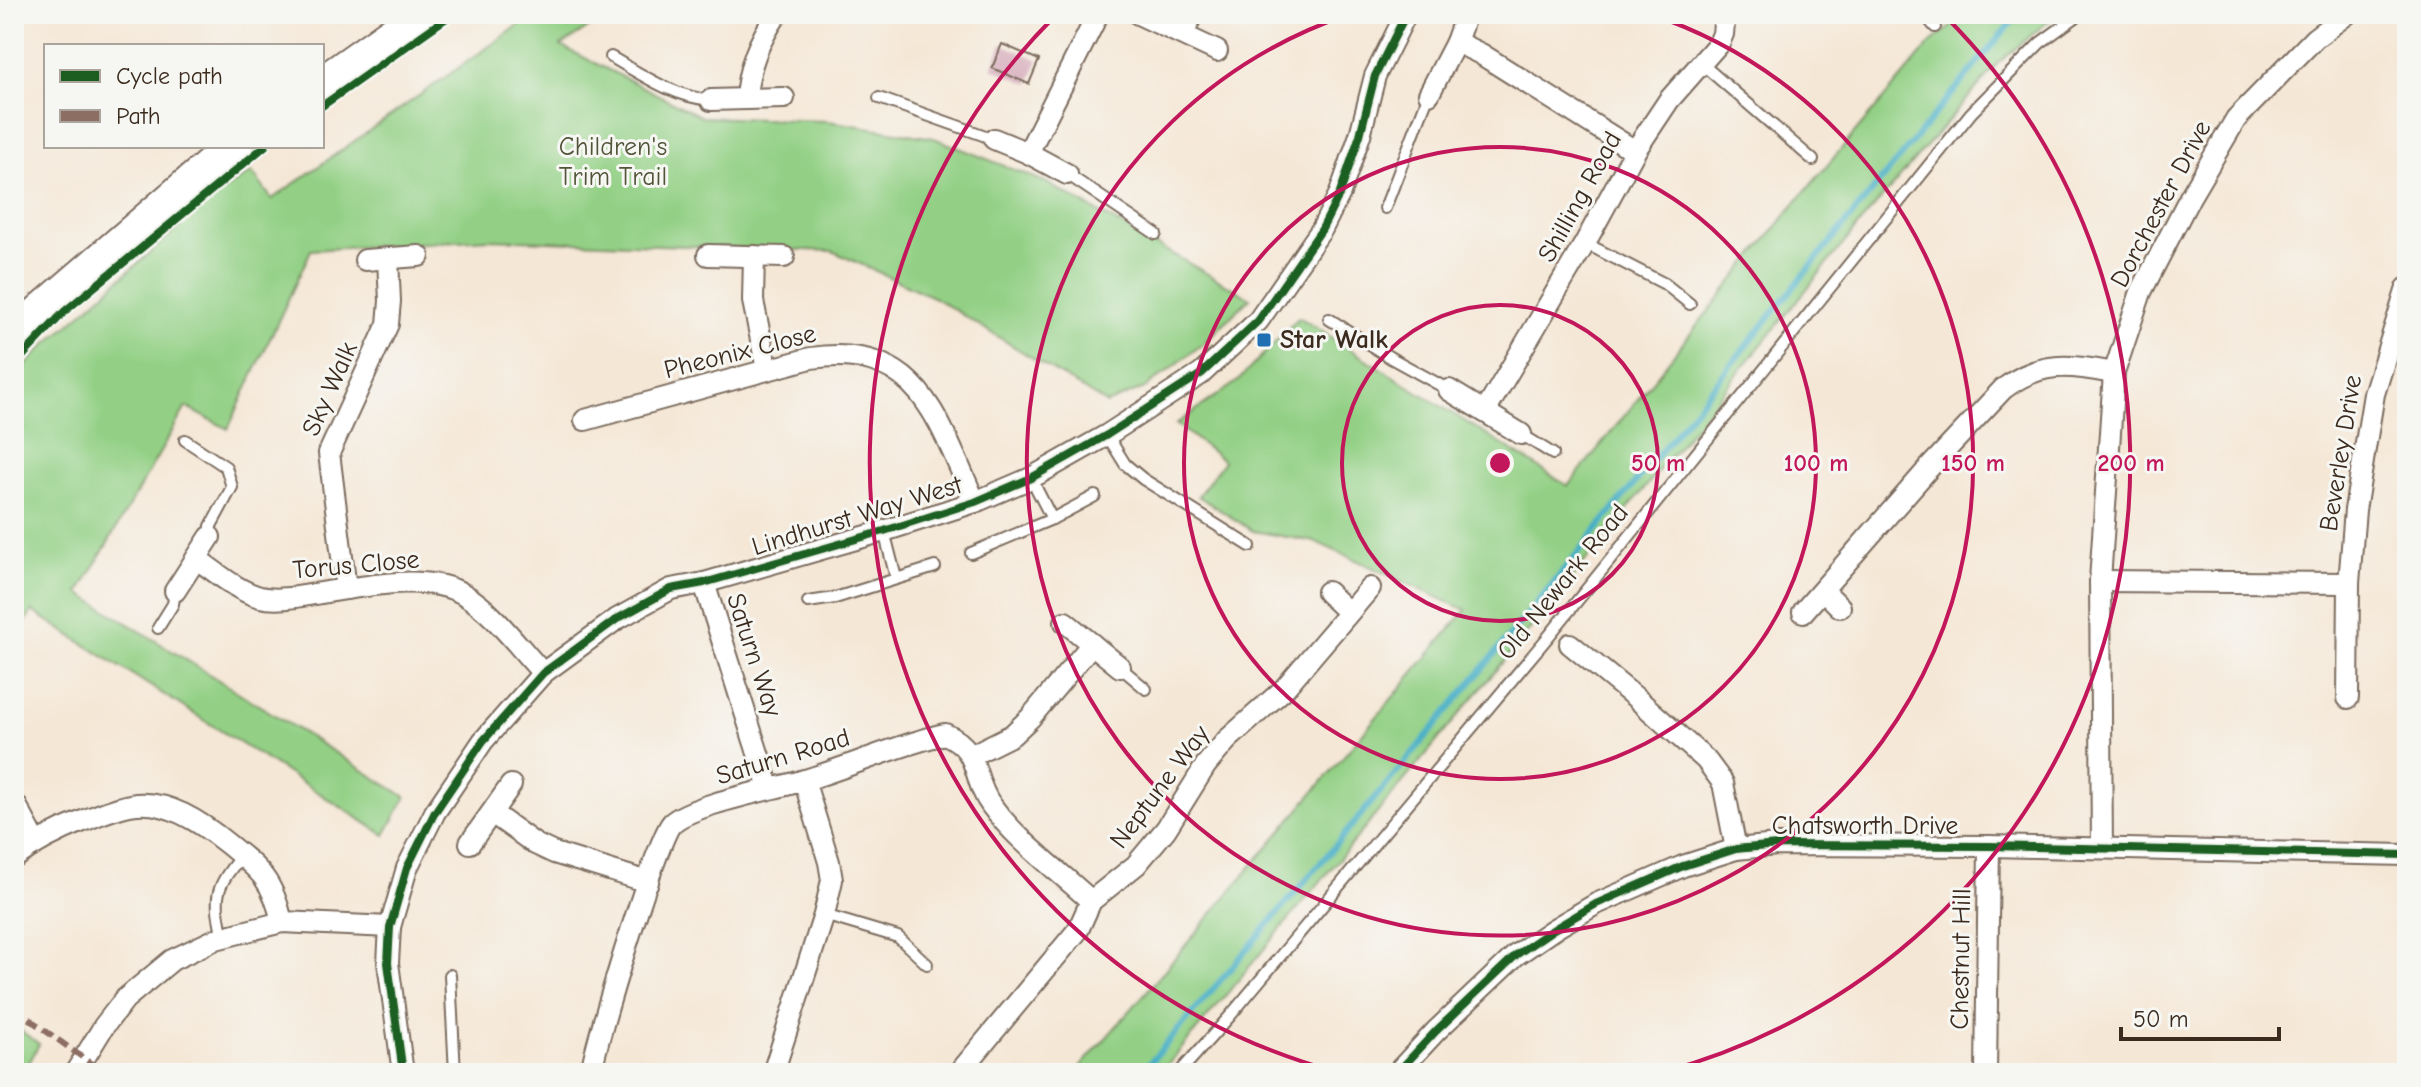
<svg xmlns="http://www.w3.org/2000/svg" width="2421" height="1087" font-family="'Comic Neue',sans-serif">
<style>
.green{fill:#93d085;stroke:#677d52;stroke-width:2}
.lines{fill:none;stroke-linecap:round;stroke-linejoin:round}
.stream{stroke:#47afc6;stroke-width:6}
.building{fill:#cf9caf}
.lane-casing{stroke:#7c6c5e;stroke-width:14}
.street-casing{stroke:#7c6c5e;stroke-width:24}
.highway-casing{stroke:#7c6c5e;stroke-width:40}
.lane{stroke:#fff;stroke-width:10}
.street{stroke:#fff;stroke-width:20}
.highway{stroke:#fff;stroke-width:36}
.quiet{stroke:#8d6e63;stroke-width:6;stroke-dasharray:12 6;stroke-linecap:butt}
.cycleway-casing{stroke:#f6f6f2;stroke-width:13}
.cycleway{stroke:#1b5e20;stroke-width:8}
.ring{fill:none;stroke:#c2185b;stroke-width:4}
.poi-dot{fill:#1f6fb2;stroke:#f6f6f2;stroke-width:3}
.labels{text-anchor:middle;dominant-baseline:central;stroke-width:6;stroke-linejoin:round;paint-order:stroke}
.park-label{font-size:26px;fill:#515438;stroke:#f6f6f2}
.street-label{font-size:26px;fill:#3b2a1e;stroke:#f6f6f2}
.poi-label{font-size:26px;font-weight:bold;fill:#3b2a1e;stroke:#f6f6f2;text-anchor:start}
.centre{fill:#c2185b;stroke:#f6f6f2;stroke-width:4}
.ring-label{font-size:24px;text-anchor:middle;font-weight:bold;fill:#c2185b;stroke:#f6f6f2;stroke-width:6;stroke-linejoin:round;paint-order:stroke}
</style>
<rect width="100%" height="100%" fill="#f6f6f2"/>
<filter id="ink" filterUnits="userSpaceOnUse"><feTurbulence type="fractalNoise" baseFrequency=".0125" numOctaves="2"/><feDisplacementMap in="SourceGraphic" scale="16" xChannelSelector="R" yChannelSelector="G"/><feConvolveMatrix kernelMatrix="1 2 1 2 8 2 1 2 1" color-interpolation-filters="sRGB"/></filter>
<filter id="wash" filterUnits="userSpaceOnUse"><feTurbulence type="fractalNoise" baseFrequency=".006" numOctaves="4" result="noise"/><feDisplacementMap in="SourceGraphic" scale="32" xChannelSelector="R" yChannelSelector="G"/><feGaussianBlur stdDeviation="1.8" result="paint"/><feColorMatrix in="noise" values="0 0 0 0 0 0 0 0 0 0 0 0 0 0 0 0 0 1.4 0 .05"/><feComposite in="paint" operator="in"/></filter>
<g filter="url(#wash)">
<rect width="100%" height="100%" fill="#f5e7d6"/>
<g class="green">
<polygon points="535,14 609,14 561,46 702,117 828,121 934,138 1045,182 1250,298 1205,342 1147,387 1107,404 935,298 832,251 489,239 311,250 228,429 186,407 79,593 406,797 385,835 32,611 14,642 14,378 38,352 209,200 252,172 272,199"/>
<polygon points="1966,14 2057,14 1998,63 1863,220 1517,645 1161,1073 1075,1073 1143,996 1466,610 1316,542 1253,531 1198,496 1224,461 1176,424 1238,381 1299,317 1568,486 1798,200 1931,43"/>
<polygon points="14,1026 39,1044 24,1073 14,1073"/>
</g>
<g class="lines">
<path class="stream" d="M1141,1073C1268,926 1393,778 1516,628C1682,428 1843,223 2010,24L2023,14"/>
</g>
<g id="blocks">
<polygon class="building" points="1002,44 1039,60 1029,84 992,68"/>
</g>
</g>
<g filter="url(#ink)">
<use href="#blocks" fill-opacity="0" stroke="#7c6c5e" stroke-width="2"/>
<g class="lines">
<defs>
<g id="lane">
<polyline points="1924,14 1935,27"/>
<path d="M611,57C643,75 673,97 711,100"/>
<polyline points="1702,64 1813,160"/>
<polyline points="879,98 994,139"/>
<polyline points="1067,174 1156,234"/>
<polyline points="1385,208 1429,94"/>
<polyline points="1585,243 1665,284 1690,304"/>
<polyline points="1329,319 1391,358 1449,390"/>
<polyline points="1521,434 1553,454"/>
<polyline points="1107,435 1125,464 1143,479 1250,546"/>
<polyline points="185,440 226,467 232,487 211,526 210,537"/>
<polyline points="1031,478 1052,519"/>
<polyline points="884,531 896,578"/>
<polyline points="971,553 1052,519 1095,496"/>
<polyline points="808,602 835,598 935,567"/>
<polyline points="158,628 173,604 175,591"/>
<polyline points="1120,667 1146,689"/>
<polyline points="824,915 898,937 927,964"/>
<path d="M223,938C214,896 214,889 242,855"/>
<polyline points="450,975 455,1073"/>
<polyline points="1179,1073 1230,1016 1548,637 1971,113 2040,43 2080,14"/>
</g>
<g id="street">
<polyline points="1138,14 1217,51"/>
<polyline points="1184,33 1192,14"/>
<polyline points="1456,42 1481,54 1635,151"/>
<polyline points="1429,94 1456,42 1466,14"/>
<path d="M746,99C748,66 759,41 777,14"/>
<polyline points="711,100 784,98"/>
<polyline points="994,139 1028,153 1067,174"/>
<polyline points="1028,153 1098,14"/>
<polyline points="708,255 784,257"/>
<polyline points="754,256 753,301 767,369"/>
<polyline points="365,260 419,256"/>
<polyline points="1449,390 1521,434"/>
<polyline points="1485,412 1585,243 1635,151 1669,100 1719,43 1723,34 1725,14"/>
<path d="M585,420L811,358C920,342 937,420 975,502"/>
<path d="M197,559C216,572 237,591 260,597C277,601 297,597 315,594C357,588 427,571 465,595C496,614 518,647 543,673"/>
<polyline points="2100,581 2349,583"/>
<polyline points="704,583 769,788"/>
<polyline points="346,589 329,453 388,324 390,301 388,259"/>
<polyline points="1823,590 1840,607"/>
<polyline points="175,591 210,537"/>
<polyline points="1327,592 1348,612"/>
<path d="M1803,612L1929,468L2003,389C2041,360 2069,365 2114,373"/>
<polyline points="1065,622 1120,667"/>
<polyline points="1570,644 1635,697 1706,760 1723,783 1736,849"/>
<polyline points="2348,698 2349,583 2355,510 2374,394 2407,288"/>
<polyline points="972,755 1012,735 1030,718 1092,644"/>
<polyline points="16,805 36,842"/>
<polyline points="492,813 535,844 554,853 648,882"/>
<polyline points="470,843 511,785"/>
<polyline points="2102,848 2100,581 2114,373 2141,292 2190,197 2236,119 2315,38 2347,14"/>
<path d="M14,858C36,842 58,831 83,821C98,815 114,808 130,805C166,798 202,823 229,845C261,871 273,881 282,922"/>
<polyline points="75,1073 104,1026 125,999 172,960 216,939 282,922 390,927"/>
<polyline points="403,1073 388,963 390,927 407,868 435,812 483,741 543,673 617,619 671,589 704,583 884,531 975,502 1031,478 1107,435 1201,374 1258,321 1322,229 1340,193 1360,135 1375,76 1406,14"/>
<path d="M591,1073C595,1043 657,838 672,823C693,804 775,789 805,780C852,766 897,745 945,734C982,750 971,778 991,805C1017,841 1058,870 1091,901"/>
<polyline points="773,1073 824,915 832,880 829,862 804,780"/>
<polyline points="959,1073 1078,930 1091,901 1136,865 1166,829 1206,765 1227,740 1283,690 1370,588"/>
<polyline points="1397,1073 1436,1031 1516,955 1554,929 1596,904 1683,866 1736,849 1777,845 1989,846 2407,855"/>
<polyline points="1986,1073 1989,846"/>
</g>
<g id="highway">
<polyline points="322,85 422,14"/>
<polyline points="14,336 235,146"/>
</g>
</defs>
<use href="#lane" class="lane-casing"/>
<use href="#street" class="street-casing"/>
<use href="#highway" class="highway-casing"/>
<use href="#lane" class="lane"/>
<use href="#street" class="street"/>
<use href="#highway" class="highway"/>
<polyline class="quiet" points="14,1008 104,1073"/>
<defs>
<g id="cycleway">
<polyline points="322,106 452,14"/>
<polyline points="14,365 65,311 265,146"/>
<polyline points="403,1073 388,963 390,927 407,868 435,812 483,741 543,673 617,619 671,589 704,583 884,531 975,502 1031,478 1107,435 1201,374 1258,321 1322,229 1340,193 1360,135 1375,76 1406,14"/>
<polyline points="1397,1073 1436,1031 1516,955 1554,929 1596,904 1683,866 1736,849 1777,845 1989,846 2407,855"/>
</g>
</defs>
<use href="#cycleway" class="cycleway-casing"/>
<use href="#cycleway" class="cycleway"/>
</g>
</g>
<g class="ring">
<circle cx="1500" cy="463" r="158"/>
<circle cx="1500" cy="463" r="316"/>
<path d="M1650 14A473 473 0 1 1 1350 14"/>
<path d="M1337 1072A631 631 0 0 1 1054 17M1946 17A631 631 0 0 1 1663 1072"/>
</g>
<rect class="poi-dot" x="1256" y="332" width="16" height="16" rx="4"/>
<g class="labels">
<g class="park-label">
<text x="613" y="147">Children's<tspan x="613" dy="30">Trim Trail</tspan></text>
</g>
<g class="street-label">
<text transform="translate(1580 197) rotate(-61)">Shilling Road</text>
<text transform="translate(2161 204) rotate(-62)">Dorchester Drive</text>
<text transform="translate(740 352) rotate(-14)">Pheonix Close</text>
<text transform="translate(330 389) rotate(-66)">Sky Walk</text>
<text transform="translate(2341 453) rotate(-81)">Beverley Drive</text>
<text transform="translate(857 516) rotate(-17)">Lindhurst Way West</text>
<text transform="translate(356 565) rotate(-5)">Torus Close</text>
<text transform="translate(1563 582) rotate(-51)">Old Newark Road</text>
<text transform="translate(754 655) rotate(72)">Saturn Way</text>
<text transform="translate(783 757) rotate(-17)">Saturn Road</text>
<text transform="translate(1160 787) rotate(-53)">Neptune Way</text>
<text x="1865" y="826">Chatsworth Drive</text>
<text transform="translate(1961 959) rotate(-89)">Chestnut Hill</text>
</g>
<g class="poi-label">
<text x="1280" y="340">Star Walk</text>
</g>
</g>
<circle cx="1500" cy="463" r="12" class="centre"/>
<g class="ring-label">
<text x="1658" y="471">50 m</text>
<text x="1816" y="471">100 m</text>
<text x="1973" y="471">150 m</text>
<text x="2131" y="471">200 m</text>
</g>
<rect width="2421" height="1087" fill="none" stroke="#f6f6f2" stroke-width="48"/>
<rect x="44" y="44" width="280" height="104" fill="#f6f6f2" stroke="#aba49d" stroke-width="2"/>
<rect x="60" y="70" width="40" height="12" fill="#1b5e20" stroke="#aba49d" stroke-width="2"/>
<text x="116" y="84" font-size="24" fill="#3b2a1e">Cycle path</text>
<rect x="60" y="110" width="40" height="12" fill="#8d6e63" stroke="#aba49d" stroke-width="2"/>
<text x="116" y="124" font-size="24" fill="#3b2a1e">Path</text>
<path d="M2121 1027v12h158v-12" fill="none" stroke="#3b2a1e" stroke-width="4"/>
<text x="2133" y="1027" font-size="24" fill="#3b2a1e" stroke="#f6f6f2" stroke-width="6" paint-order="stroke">50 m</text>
</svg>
